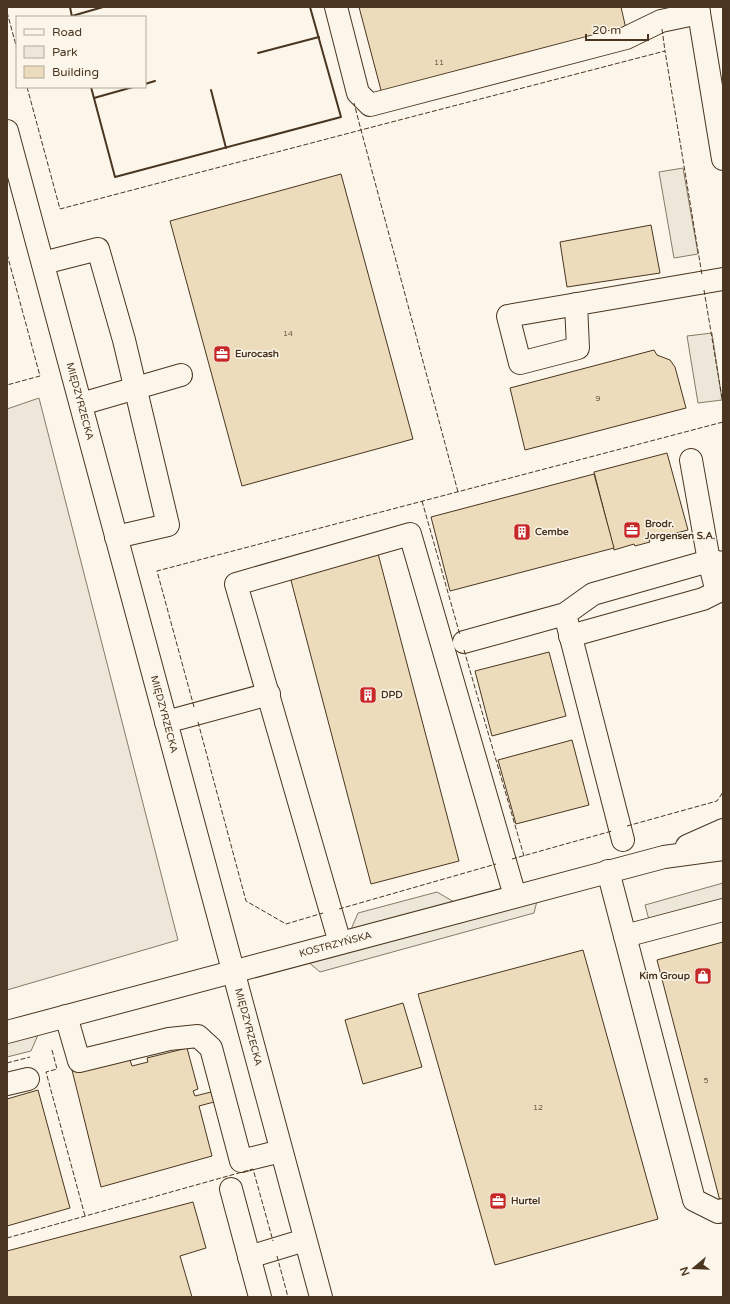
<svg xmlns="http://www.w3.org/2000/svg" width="730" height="1304" font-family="'Varela Round',sans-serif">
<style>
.green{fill:#ede6d9;stroke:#887966}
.parking{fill:#ede7d9;stroke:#887966}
.building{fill:#ecdcbc;stroke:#4a3520}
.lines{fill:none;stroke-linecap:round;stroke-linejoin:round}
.minor-casing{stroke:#4a3520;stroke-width:24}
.minor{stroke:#fbf6e9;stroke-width:22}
.fence{stroke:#4a3520;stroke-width:1;stroke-dasharray:5 2;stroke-linecap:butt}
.wall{stroke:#4a3520;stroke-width:2}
.labels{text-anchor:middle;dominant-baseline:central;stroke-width:3;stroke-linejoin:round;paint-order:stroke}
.number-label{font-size:8px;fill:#725f47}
.poi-label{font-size:10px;font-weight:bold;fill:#4a3520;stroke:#fbf6e9;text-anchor:start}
.street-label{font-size:10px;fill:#4a3520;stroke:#fbf6e9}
</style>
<rect width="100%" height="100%" fill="#fbf6e9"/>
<polygon class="green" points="39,398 178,940 7,990 7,409"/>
<g class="parking">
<polygon points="683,168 698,254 674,258 659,172"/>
<polygon points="712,333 722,400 698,403 687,336"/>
<polygon points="723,883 723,901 649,920 645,905"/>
<polygon points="540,889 534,913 320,972 299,954 346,941 358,913 437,892 466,909"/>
<polygon points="38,1035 31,1051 7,1057 7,1043"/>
</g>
<g class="building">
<polygon points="359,7 621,7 626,29 382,94"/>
<polygon points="341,174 413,439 242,486 170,221"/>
<polygon points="651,225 660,273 567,287 560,242"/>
<polygon points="654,350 657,355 670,360 675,367 686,408 525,450 510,388"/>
<polygon points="667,453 688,530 649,540 650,542 635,546 634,544 614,550 594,472"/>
<polygon points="594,474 614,548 450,591 431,517"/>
<polygon points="376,546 459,861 371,884 288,569"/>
<polygon points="549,652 566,716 492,736 475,671"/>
<polygon points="572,740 589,805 516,824 498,760"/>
<polygon points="723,942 723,1200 720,1201 657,960"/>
<polygon points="583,950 658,1219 495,1265 418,994"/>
<polygon points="403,1003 422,1067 363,1084 345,1020"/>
<polygon points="187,1048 198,1089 193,1091 195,1096 211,1092 214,1102 199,1106 212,1156 101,1187 72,1070 128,1054 132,1066 148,1062 147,1058"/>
<polygon points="38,1090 70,1208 7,1226 7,1099"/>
<polygon points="193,1202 206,1248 180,1256 192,1297 7,1297 7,1251"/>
</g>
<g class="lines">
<defs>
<g id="minor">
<polyline points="336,7 358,93 370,105 626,38 661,21 699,13"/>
<polyline points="698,7 723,159"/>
<path id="s1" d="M7,131L321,1297"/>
<polyline points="43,263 98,249 124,340 168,525 116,537"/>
<polyline points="576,304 578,348 520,363 508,316 723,279"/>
<polyline points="81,404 181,375"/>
<polyline points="567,622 623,840"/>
<polyline points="570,636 703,599 717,592 709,561 691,460"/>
<polyline points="464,642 565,614 593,594 709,561 723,563"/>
<polyline points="166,722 269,694"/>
<polyline points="687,846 723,830"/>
<polyline points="608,871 625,936 723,910"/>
<polyline points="625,936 694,1200 718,1212 723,1210"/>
<polyline points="340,943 236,584 410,534 515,896"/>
<polyline points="66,1016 79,1061 169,1039 198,1036 211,1048 241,1161 281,1151"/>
<path id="s2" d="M7,1032L664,857L723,849"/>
<polyline points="7,1084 28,1079"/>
<polyline points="231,1189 260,1297"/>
<polyline points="249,1257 305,1240"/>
</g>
</defs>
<use href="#minor" class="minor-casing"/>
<use href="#minor" class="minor"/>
<g class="fence">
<polyline points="7,12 17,49"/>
<polyline points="662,29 665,51"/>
<polyline points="27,87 60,209 361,130 354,103"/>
<polyline points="7,254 40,376 7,385"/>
<polyline points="704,290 723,404"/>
<polyline points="458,492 361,130 665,51 702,275"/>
<polyline points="422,501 460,635"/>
<polyline points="464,650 524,856"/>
<polyline points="194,707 157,571 723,422"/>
<polyline points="198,722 246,901 286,924 323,913"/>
<polyline points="627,826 717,801 723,792"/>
<polyline points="512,859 612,831"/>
<polyline points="339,909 496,864"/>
<polyline points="52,1050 57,1069 46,1072 85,1216"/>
<polyline points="7,1063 30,1057"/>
<polyline points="7,1238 253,1169 273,1241"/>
<polyline points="277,1256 288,1297"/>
</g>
<g class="wall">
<polyline points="70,7 72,17"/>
<polyline points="72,16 103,7"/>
<polyline points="258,53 319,37"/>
<polyline points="145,84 155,81"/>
<polyline points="91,87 115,177 341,117 310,7"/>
<polyline points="211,90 226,148"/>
<polyline points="94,98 133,87"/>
</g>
</g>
<defs>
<symbol id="office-square" viewBox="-11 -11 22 22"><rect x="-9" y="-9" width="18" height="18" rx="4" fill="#c62828" stroke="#fbf6e9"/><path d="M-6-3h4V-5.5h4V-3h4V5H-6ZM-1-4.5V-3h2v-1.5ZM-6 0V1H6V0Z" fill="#fff"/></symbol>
<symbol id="building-square" viewBox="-11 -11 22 22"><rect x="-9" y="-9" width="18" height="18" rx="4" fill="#c62828" stroke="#fbf6e9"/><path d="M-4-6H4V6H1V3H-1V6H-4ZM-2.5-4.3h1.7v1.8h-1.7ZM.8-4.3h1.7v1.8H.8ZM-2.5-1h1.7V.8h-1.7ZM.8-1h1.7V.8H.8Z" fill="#fff"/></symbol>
<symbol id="shop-square" viewBox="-11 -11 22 22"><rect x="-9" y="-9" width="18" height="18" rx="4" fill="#c62828" stroke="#fbf6e9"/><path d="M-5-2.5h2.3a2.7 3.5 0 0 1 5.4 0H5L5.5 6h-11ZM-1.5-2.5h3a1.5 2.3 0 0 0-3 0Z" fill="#fff"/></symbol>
</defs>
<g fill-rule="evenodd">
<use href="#office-square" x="212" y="344" width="20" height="20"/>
<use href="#office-square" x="622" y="520" width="20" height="20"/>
<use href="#building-square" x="512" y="522" width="20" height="20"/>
<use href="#building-square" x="358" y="685" width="20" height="20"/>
<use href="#shop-square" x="693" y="966" width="20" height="20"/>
<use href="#office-square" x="488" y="1191" width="20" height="20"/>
</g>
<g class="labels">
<g class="number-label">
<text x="439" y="62">11</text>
<text x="288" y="333">14</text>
<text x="598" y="398">9</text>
<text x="706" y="1080">5</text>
<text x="538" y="1107">12</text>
</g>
<g class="poi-label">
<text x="235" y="354">Eurocash</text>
<text x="645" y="524">Brodr.<tspan x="645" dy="12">Jorgensen S.A.</tspan></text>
<text x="535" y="532">Cembe</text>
<text x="381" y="695">DPD</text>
<text x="690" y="976" text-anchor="end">Kim Group</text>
<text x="511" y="1201">Hurtel</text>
</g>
<g class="street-label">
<text stroke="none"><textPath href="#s1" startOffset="280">MIĘDZYRZECKA</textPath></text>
<text stroke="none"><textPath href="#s1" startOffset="604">MIĘDZYRZECKA</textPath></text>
<text stroke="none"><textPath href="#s2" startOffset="340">KOSTRZYŃSKA</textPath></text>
<text stroke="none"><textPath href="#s1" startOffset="928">MIĘDZYRZECKA</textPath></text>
</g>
</g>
<rect width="730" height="1304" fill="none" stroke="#4a3520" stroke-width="16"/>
<rect x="16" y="16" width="130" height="72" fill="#fbf6e9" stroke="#b4a999"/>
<rect x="24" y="29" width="20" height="6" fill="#fbf6e9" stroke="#b4a999"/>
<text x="52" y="36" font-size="12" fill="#4a3520">Road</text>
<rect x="24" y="46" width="20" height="12" fill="#ede6d9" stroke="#b4a999"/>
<text x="52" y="56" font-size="12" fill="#4a3520">Park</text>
<rect x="24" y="66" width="20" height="12" fill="#ecdcbc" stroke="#b4a999"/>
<text x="52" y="76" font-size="12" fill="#4a3520">Building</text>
<g transform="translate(694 1268) rotate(251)" stroke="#fbf6e9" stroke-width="3" paint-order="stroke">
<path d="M0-3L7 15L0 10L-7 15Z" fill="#4a3520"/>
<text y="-6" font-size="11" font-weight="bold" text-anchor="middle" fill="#4a3520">N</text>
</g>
<path d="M586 34v6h62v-6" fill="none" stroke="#4a3520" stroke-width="2"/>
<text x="592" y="34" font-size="12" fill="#4a3520" stroke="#fbf6e9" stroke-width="3" paint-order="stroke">20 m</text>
</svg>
